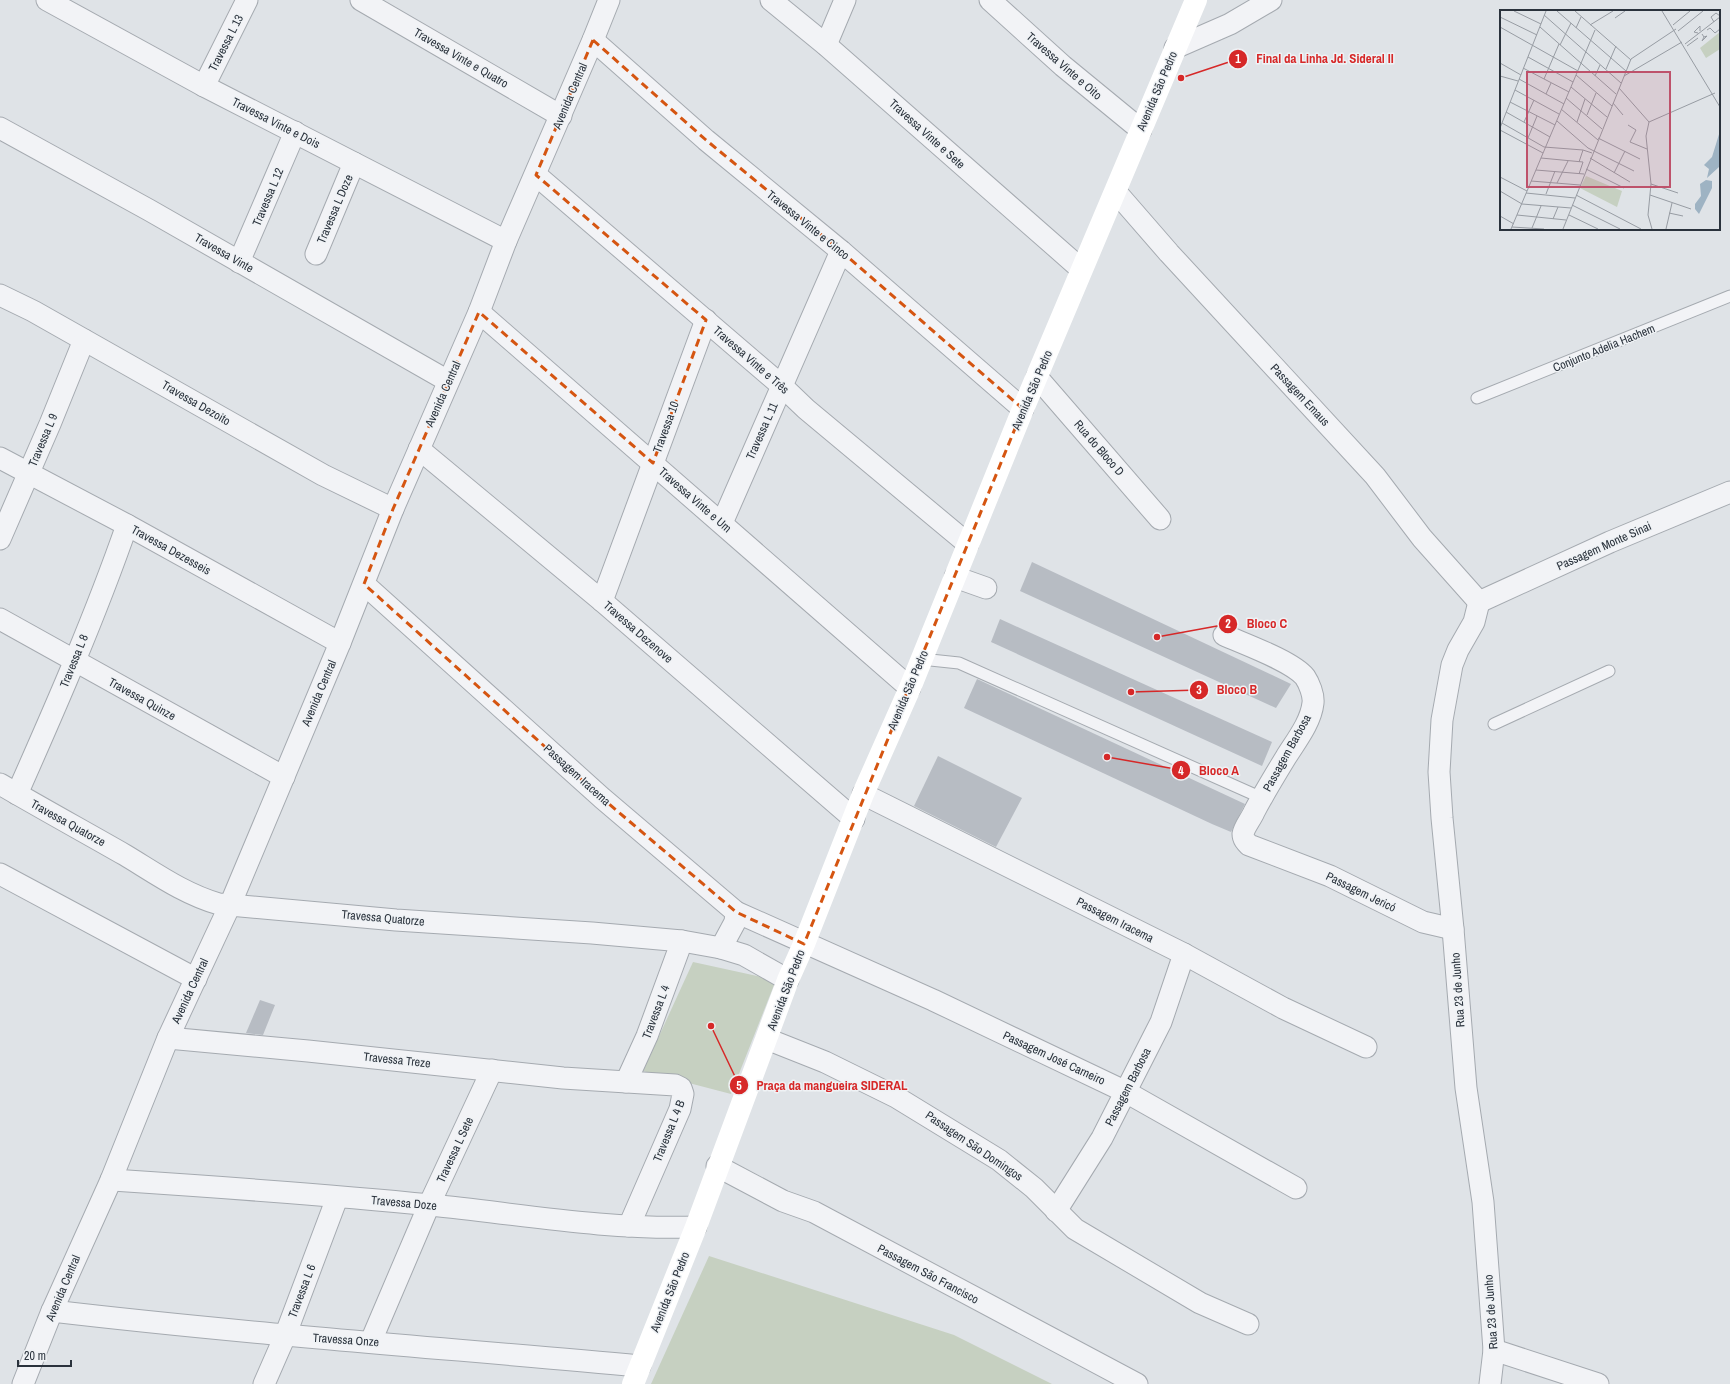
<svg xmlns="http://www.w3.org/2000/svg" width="1730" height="1384" font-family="'Archivo Narrow',sans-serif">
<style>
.green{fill:#c6d0c1}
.building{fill:#b7bcc3}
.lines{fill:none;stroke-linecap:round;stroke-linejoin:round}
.lane-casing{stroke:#a5aab0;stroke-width:13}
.street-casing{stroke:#a5aab0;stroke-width:23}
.lane{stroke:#f2f3f6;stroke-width:11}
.street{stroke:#f2f3f6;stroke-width:21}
.secondary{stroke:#fff;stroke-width:22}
.marked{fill:none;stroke:#d55511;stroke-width:3;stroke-dasharray:8 5;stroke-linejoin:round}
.labels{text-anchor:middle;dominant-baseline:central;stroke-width:3;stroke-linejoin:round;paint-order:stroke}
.street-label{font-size:12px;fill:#2a323c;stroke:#eff2f5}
.inset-road{fill:none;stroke:#979ca3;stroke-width:1}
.view{fill:#be526b;fill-opacity:0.15;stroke:#be526b;stroke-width:2}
.inset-edge{fill:none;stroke:#2a323c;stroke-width:2}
.leader{fill:none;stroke:#d62828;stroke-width:1.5}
.callout-dot{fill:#d62828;stroke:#eff2f5;stroke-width:1.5}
.mark-label{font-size:12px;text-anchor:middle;font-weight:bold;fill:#fff}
.callout-label{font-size:13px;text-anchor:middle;font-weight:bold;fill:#d62828;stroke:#eff2f5;stroke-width:3;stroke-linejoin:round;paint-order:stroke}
</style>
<rect width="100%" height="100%" fill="#dfe3e7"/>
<g class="green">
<polygon points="693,962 776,980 731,1094 643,1071"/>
<polygon points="709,1256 954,1335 1052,1384 651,1384"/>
</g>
<g class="building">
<polygon points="1032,562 1291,684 1276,708 1020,591"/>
<polygon points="1000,619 1272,742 1262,766 991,642"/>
<polygon points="977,679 1245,804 1231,832 1212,824 964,708"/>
<polygon points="938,756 1022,798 996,847 914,806"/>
<polygon points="260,1000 275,1005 263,1035 246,1033"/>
</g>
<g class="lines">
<defs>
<g id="lane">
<polyline points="1477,398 1730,296"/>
<polyline points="921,659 959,663 1262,798"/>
<polyline points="1494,724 1609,671"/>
</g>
<g id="street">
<polyline points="47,0 204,86 506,241"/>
<polyline points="361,0 561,116"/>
<polyline points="771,0 826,45 1081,269"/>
<polyline points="990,0 1063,66 1141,130"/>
<polyline points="593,40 706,140 841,251 1023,409"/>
<polyline points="826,45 845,0"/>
<polyline points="1175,48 1230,24 1271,0"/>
<polyline points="204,86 247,0"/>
<polyline points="0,128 149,210 448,381"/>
<polyline points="536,175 782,386 806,409 968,544"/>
<polyline points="1116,192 1169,253 1375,476 1422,538 1479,602"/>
<polyline points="316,254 354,163"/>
<polyline points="239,262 295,132"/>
<polyline points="0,295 33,311 323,475 393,509"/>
<polyline points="479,312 910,688"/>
<polyline points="1037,377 1160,519"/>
<polyline points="419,449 602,601 854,819"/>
<polyline points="0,458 127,525 340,643"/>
<polyline points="722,523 841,251"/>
<polyline points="0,539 50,424 84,340"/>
<polyline points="955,577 986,588"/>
<polyline points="364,584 602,798 736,912 933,1000 1126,1092 1296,1188"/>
<polyline points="602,601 706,320"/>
<polyline points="1479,602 1474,622 1458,650 1452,665 1442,720 1439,772 1442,818 1453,929 1466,1088 1483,1202 1494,1350 1490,1384"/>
<polyline points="1479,602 1610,542 1730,492"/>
<polyline points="0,619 284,777"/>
<path d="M1224,635C1244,644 1292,661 1305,677C1309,683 1314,695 1313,703C1311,722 1296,741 1286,757C1275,775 1264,793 1254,812C1251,819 1244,827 1243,834C1243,839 1246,842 1249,845L1330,876L1423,922L1453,929"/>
<path d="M0,784C41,808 83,831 125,855C155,873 184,894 219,904L396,920L592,933L682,941L721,948L744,955L788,980"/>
<path d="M17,794C56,706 95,617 127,525"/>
<polyline points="863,794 1184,954 1283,1008 1366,1047"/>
<polyline points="0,874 196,979"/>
<polyline points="721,948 735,922 736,912"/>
<polyline points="168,1038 308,1051 563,1078 675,1085 681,1088 683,1094 680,1109 629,1226"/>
<polyline points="767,1039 825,1062 896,1097 999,1160 1034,1188 1075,1229 1200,1303 1248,1324"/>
<polyline points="626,1082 647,1036 682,941"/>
<polyline points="717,1166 783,1201 814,1212 1137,1384"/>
<path d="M111,1180C217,1187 324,1194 431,1205C519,1214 607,1230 696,1227"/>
<polyline points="1056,1211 1102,1138 1161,1022 1184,954"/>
<path d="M52,1311C248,1334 444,1348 640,1366"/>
<polyline points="371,1341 429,1205 492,1070"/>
<polyline points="1494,1350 1598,1384"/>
<polyline points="23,1384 52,1311 111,1180 168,1038 230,905 340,643 393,509 479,312 506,241 593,40 609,0"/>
<polyline points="264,1384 285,1336 337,1198"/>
</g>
</defs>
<use href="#lane" class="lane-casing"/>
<use href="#street" class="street-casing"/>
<use href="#lane" class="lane"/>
<use href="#street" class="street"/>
<polyline class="secondary" points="633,1384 696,1227 788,980 804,944 863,794 910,688 1023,409 1196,0"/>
</g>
<path class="marked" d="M593,40L706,140L841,251L1023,409L804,944L736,912L602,798L364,584L393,509L479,312L653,463L706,320L536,175Z"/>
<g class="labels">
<g class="street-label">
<text transform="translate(226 43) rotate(-63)">Travessa L 13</text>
<text transform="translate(461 58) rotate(30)">Travessa Vinte e Quatro</text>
<text transform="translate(1064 66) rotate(41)">Travessa Vinte e Oito</text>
<text transform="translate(1157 91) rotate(-67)">Avenida São Pedro</text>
<text transform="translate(570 96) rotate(-67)">Avenida Central</text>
<text transform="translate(276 123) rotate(27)">Travessa Vinte e Dois</text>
<text transform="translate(927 134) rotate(42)">Travessa Vinte e Sete</text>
<text transform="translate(268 197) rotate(-67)">Travessa L 12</text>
<text transform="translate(335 209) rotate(-67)">Travessa L Doze</text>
<text transform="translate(808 225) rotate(39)">Travessa Vinte e Cinco</text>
<text transform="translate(224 253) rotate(30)">Travessa Vinte</text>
<text transform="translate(1604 348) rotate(-22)">Conjunto Adelia Hachem</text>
<text transform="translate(751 360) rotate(41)">Travessa Vinte e Três</text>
<text transform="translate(1032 390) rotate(-67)">Avenida São Pedro</text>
<text transform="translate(443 394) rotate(-66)">Avenida Central</text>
<text transform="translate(1300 395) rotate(47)">Passagem Emaus</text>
<text transform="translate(196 403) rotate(30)">Travessa Dezoito</text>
<text transform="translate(666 427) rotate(-70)">Travessa 10</text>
<text transform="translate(762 431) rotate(-66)">Travessa L 11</text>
<text transform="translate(43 440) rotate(-67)">Travessa L 9</text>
<text transform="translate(1099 448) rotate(49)">Rua do Bloco D</text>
<text transform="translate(695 500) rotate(41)">Travessa Vinte e Um</text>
<text transform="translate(1604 546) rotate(-24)">Passagem Monte Sinai</text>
<text transform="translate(171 550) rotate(29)">Travessa Dezesseis</text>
<text transform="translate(638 632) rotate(41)">Travessa Dezenove</text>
<text transform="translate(74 661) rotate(-68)">Travessa L 8</text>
<text transform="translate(908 690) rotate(-67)">Avenida São Pedro</text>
<text transform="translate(319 693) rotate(-67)">Avenida Central</text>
<text transform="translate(142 699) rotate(29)">Travessa Quinze</text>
<text transform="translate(1287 753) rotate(-61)">Passagem Barbosa</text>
<text transform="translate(577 775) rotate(42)">Passagem Iracema</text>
<text transform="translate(68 823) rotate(29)">Travessa Quatorze</text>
<text transform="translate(1361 892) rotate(26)">Passagem Jericó</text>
<text transform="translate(383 918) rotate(5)">Travessa Quatorze</text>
<text transform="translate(1115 920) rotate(27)">Passagem Iracema</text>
<text transform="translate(786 990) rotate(-69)">Avenida São Pedro</text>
<text transform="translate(1458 990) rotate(-94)">Rua 23 de Junho</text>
<text transform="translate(190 991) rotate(-65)">Avenida Central</text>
<text transform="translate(656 1012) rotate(-69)">Travessa L 4</text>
<text transform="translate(1054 1058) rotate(25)">Passagem José Carneiro</text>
<text transform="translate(397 1060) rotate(6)">Travessa Treze</text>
<text transform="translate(1128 1087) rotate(-63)">Passagem Barbosa</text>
<text transform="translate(669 1131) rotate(-68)">Travessa L 4 B</text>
<text transform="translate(974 1146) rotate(34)">Passagem São Domingos</text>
<text transform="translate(455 1150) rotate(-65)">Travessa L Sete</text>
<text transform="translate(404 1203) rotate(5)">Travessa Doze</text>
<text transform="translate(928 1274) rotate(28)">Passagem São Francisco</text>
<text transform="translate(63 1288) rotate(-67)">Avenida Central</text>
<text transform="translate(302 1291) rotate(-69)">Travessa L 6</text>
<text transform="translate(670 1292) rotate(-68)">Avenida São Pedro</text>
<text transform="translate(1491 1312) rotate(-94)">Rua 23 de Junho</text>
<text transform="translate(346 1340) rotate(4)">Travessa Onze</text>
</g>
</g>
<g transform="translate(1500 10)">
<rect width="220" height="220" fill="#dfe3e7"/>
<path d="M220,22V39L206,48L200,38ZM86,166L122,181L117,197L80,178Z" fill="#c6d0c1"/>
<path d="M220,121L219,157L207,168L209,159L204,155L212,147ZM206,170L212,171V178L199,204L195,199V194L201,186L200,174Z" fill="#9eb3c3"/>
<path class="inset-road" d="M14,1L41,14M57,1L126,61M75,1L131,50M162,1L220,97M44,5L121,73M0,7L37,25M115,8L125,1M214,12L211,7L216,3L220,6M90,15L113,1M173,15L190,1M0,17L78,61M40,17L116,84M76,18L81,7M207,20L210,18L215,23L220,19M178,21L203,1M198,23L194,22L200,16V21M202,24L204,27L202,31L207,26L204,27M185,34L220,7M60,35L71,13M187,36L198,28M28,47L73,72M0,53L21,65M23,58L69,82M106,59L116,36M76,65L112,96M0,66L18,71M95,66L100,55M124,66L182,32M19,69L64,94M44,69L59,34M71,77L107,107M119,78L149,112M15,80L59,104M46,84L51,73M66,88L102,119M10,92L55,115M113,93L123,105M61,99L98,130M6,102L50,127M87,105L96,83M57,111L88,138L134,161M24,112L34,90M77,112L85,89M149,112L146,126L151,174L148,205L152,219M149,112L215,83M2,113L44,137L83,140L92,143M128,115L136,120L130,132L147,139M0,118L46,1M0,120L43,143M28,128L37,106M98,128L140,149M41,148L83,152L79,164M90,148L130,172M79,152L83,140M86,159L124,178M36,160L84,164M114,163L125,141M0,167L27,181M31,171L80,175M57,173L68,151M151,174L178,183M0,181L22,194L71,198M26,183L75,188M46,184L55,161M76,185L141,219M150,185L191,199M72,195L120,219M169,203L183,206M17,205L66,210M69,205L98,219M0,206L14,214M53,209L58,197M12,217L44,219M32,218L41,196M11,219L95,20M63,219L131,49L176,19M166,219L172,193"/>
<path class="view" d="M27,62H170V177H27Z"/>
<rect width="220" height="220" class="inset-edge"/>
</g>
<path class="leader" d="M1181 78L1238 59M1157 637L1228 624M1131 692L1199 690M1107 757L1181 770M711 1026L739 1085"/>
<g class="callout-dot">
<circle cx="1181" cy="78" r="4"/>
<circle cx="1157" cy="637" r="4"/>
<circle cx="1131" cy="692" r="4"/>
<circle cx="1107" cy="757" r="4"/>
<circle cx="711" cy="1026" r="4"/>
<circle cx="1238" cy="59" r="10"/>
<circle cx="1228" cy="624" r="10"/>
<circle cx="1199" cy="690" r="10"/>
<circle cx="1181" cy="770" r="10"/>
<circle cx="739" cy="1085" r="10"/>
</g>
<g class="mark-label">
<text x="1238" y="63">1</text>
<text x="1228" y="628">2</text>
<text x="1199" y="694">3</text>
<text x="1181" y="775">4</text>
<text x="739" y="1090">5</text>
</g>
<g class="callout-label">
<text x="1325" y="63">Final da Linha Jd. Sideral II</text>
<text x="1267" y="628">Bloco C</text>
<text x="1237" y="694">Bloco B</text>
<text x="1219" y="775">Bloco A</text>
<text x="832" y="1090">Praça da mangueira SIDERAL</text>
</g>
<path d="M18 1360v6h53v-6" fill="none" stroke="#2a323c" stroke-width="2"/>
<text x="24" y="1360" font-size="12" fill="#2a323c" stroke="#eff2f5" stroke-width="3" paint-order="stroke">20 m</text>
</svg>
